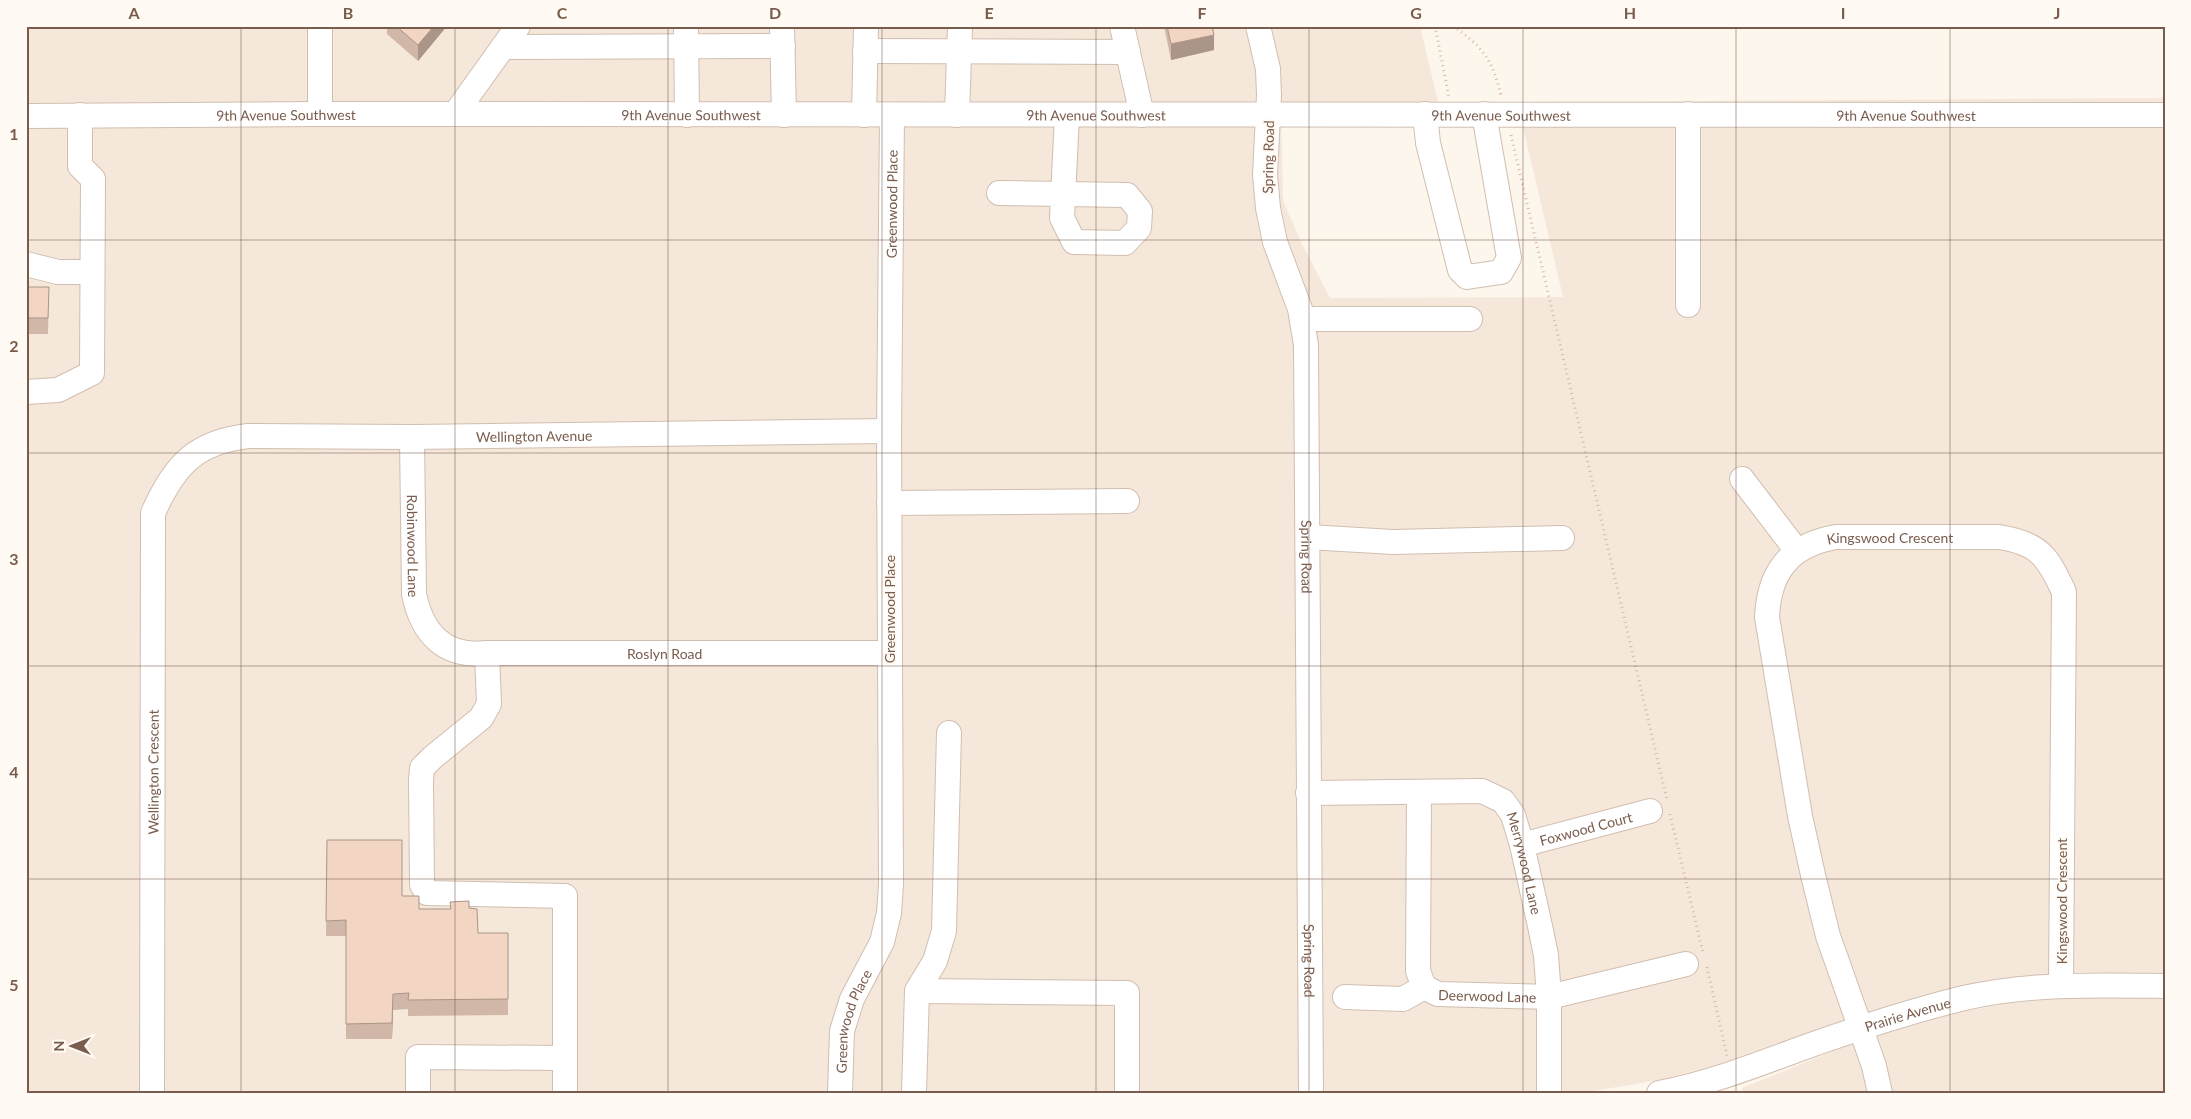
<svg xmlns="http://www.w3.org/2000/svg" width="2191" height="1119" font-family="Lato,sans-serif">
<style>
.residential{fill:#f5e8da}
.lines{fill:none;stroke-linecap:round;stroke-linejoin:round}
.minor-casing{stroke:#d1beb0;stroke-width:26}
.path{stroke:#d9b8a5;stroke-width:3;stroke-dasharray:1 4;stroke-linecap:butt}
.minor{stroke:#fff;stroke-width:24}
.wall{fill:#d1b7a8}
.shaded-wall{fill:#aa9588}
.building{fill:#f3d5c3;stroke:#aa9588}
.grid{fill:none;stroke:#7a5c4d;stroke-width:1;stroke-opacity:0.55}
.labels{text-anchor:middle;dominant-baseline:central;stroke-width:4;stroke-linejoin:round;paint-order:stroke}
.street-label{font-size:14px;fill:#7a5c4d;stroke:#fffaf3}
.neatline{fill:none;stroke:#7a5c4d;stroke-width:2}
.grid-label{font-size:16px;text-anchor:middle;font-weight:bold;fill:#7a5c4d}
</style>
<rect width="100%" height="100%" fill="#fdf6ec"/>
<g class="residential">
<polygon points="26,26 1420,26 1438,102 1281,103 1283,200 1300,240 1330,298 1563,297 1517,102 2165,98 2165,975 2081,972 1998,979 1917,997 1741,1058 1660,1080 1581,1093 26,1093"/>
<polygon points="2094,995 2165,997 2165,1093 1743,1093 1742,1088 1902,1023 2004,1004"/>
</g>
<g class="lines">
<defs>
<g id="minor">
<polyline points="320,26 320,114"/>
<polyline points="686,26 687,115"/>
<polyline points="782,26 784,115"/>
<polyline points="1122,26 1142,115"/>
<path id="s1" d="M1258,26L1268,69L1269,95L1265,175L1268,208L1275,242L1300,309L1306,345L1311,1093"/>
<polyline points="503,47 783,46"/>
<polyline points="865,51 1128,52"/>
<polyline points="455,114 518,26"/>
<polyline points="1425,114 1428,143 1460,270 1467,277 1501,272 1509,258 1484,114"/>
<polyline points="864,115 866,26"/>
<polyline points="957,115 960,26"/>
<path id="s2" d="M26,116L320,114L2165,115"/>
<polyline points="999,193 1127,195 1140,211 1139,228 1125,243 1074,242 1062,218 1067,115"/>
<polyline points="26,264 58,272 92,272"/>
<polyline points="1688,305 1688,114"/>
<polyline points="1302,319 1470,319"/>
<polyline points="26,392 58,390 92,373 93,179 80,166 80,115"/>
<path id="s3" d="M412,437L414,594C422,633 444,658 487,653H889"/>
<polyline points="1742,479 1797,551"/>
<polyline points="889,503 1127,501"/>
<polyline points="1308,537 1393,542 1562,538"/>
<path id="s4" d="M1419,792L1418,971L1424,987L1438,994L1549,997L1686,964"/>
<path id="s5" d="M1308,793L1482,791L1503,801L1513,815L1522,845L1540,926L1546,955L1549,997V1093"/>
<path id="s6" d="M1522,845L1650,811"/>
<polyline points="917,991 1127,993 1127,1093"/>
<polyline points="1345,997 1403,999 1424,987"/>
<polyline points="565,1058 565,1093"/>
<path id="s7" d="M152,1093L153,513C174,466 195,442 248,436L412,437L889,431"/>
<polyline points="418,1093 418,1057 565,1058 565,896 427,893 422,885 421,780 422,768 433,757 481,718 489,704 487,653"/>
<path id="s8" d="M840,1093L842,1031L852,999L882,942L889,913L891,884L889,431L892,115"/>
<polyline points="914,1093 917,991 935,961 944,931 949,733"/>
<path id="s9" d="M1659,1093C1711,1083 1759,1064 1808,1046C1859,1028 1911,1011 1964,998C2030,983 2098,985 2165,986"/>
<path id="s10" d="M1880,1093L1874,1066L1828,936L1813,875L1800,816L1767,617C1769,571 1790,545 1836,537H1999C2039,543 2048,557 2064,592L2061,985"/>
</g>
</defs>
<use href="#minor" class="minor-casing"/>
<g class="path">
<polyline points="1435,26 1449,97"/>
<path d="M1453,26C1483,47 1492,59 1501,95"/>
<polyline points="1511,135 1667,800"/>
<polyline points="1670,814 1703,953"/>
<polyline points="1707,967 1727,1056"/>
</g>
<use href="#minor" class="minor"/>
</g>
<g class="wall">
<polygon points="387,26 447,26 418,61 387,34"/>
<polygon points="1164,26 1212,26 1214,50 1171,60"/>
<polygon points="26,287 49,287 48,334 26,334"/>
<polygon points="327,840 419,909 450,909 450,902 469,908 478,933 508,933 508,1015 408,1016 408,1009 393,1010 392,1039 346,1039 346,936 326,936"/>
</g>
<g class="shaded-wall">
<polygon points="434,26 447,26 418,61 418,45"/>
<polygon points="1214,35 1214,50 1171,60 1171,44"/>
<polygon points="393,994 393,1010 392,1039 392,1023"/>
</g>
<g class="building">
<polygon points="396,26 434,26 418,45"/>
<polygon points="1167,26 1212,26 1214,35 1171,44"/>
<polygon points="26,287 49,287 48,318 26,318"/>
<polygon points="327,840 402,840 402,896 419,896 419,909 451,909 450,902 469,901 469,908 477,909 478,933 508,933 508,999 408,1000 409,993 393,994 392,1023 346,1024 346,920 326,921"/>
</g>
<path class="grid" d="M241,26V1093M455,26V1093M668,26V1093M882,26V1093M1096,26V1093M1309,26V1093M1523,26V1093M1736,26V1093M1950,26V1093M26,240H2165M26,453H2165M26,666H2165M26,879H2165"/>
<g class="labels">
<g class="street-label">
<text stroke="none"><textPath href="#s2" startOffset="260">9th Avenue Southwest</textPath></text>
<text stroke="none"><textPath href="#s2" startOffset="1475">9th Avenue Southwest</textPath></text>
<text stroke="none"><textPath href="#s2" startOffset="1880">9th Avenue Southwest</textPath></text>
<text stroke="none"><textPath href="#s2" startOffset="665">9th Avenue Southwest</textPath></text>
<text stroke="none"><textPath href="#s2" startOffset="1070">9th Avenue Southwest</textPath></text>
<text transform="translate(1268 157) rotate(-89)">Spring Road</text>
<text stroke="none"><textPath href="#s8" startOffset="899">Greenwood Place</textPath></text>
<text stroke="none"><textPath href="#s7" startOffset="996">Wellington Avenue</textPath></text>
<text stroke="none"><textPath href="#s10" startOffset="661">Kingswood Crescent</textPath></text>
<text stroke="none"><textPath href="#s3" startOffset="109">Robinwood Lane</textPath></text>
<text stroke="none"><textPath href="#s1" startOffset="538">Spring Road</textPath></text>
<text transform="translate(889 609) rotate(-90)">Greenwood Place</text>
<text stroke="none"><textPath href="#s3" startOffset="440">Roslyn Road</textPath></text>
<text stroke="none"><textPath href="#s7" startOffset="321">Wellington Crescent</textPath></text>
<text stroke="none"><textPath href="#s6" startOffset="66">Foxwood Court</textPath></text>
<text stroke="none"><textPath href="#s5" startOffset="264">Merrywood Lane</textPath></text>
<text transform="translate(2061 901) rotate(-90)">Kingswood Crescent</text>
<text stroke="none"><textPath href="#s1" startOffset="942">Spring Road</textPath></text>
<text stroke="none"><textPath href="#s4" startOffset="261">Deerwood Lane</textPath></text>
<text stroke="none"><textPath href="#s9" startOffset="261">Prairie Avenue</textPath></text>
<text stroke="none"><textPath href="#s8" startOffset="74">Greenwood Place</textPath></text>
</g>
</g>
<rect width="2191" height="1119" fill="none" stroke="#fffaf3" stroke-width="55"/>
<g transform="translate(72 1046) rotate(270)" stroke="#fffaf3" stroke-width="4" paint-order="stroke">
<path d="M0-4L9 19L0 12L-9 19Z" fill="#7a5c4d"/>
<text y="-8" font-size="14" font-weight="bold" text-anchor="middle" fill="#7a5c4d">N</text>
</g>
<rect x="28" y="28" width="2136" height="1064" class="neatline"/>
<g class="grid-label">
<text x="134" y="19">A</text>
<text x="348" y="19">B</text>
<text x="562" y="19">C</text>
<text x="775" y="19">D</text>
<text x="989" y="19">E</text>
<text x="1202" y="19">F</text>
<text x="1416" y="19">G</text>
<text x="1630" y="19">H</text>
<text x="1843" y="19">I</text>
<text x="2057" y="19">J</text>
<text x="14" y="140">1</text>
<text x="14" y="352">2</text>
<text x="14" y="565">3</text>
<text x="14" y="778">4</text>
<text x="14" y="991">5</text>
</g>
</svg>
